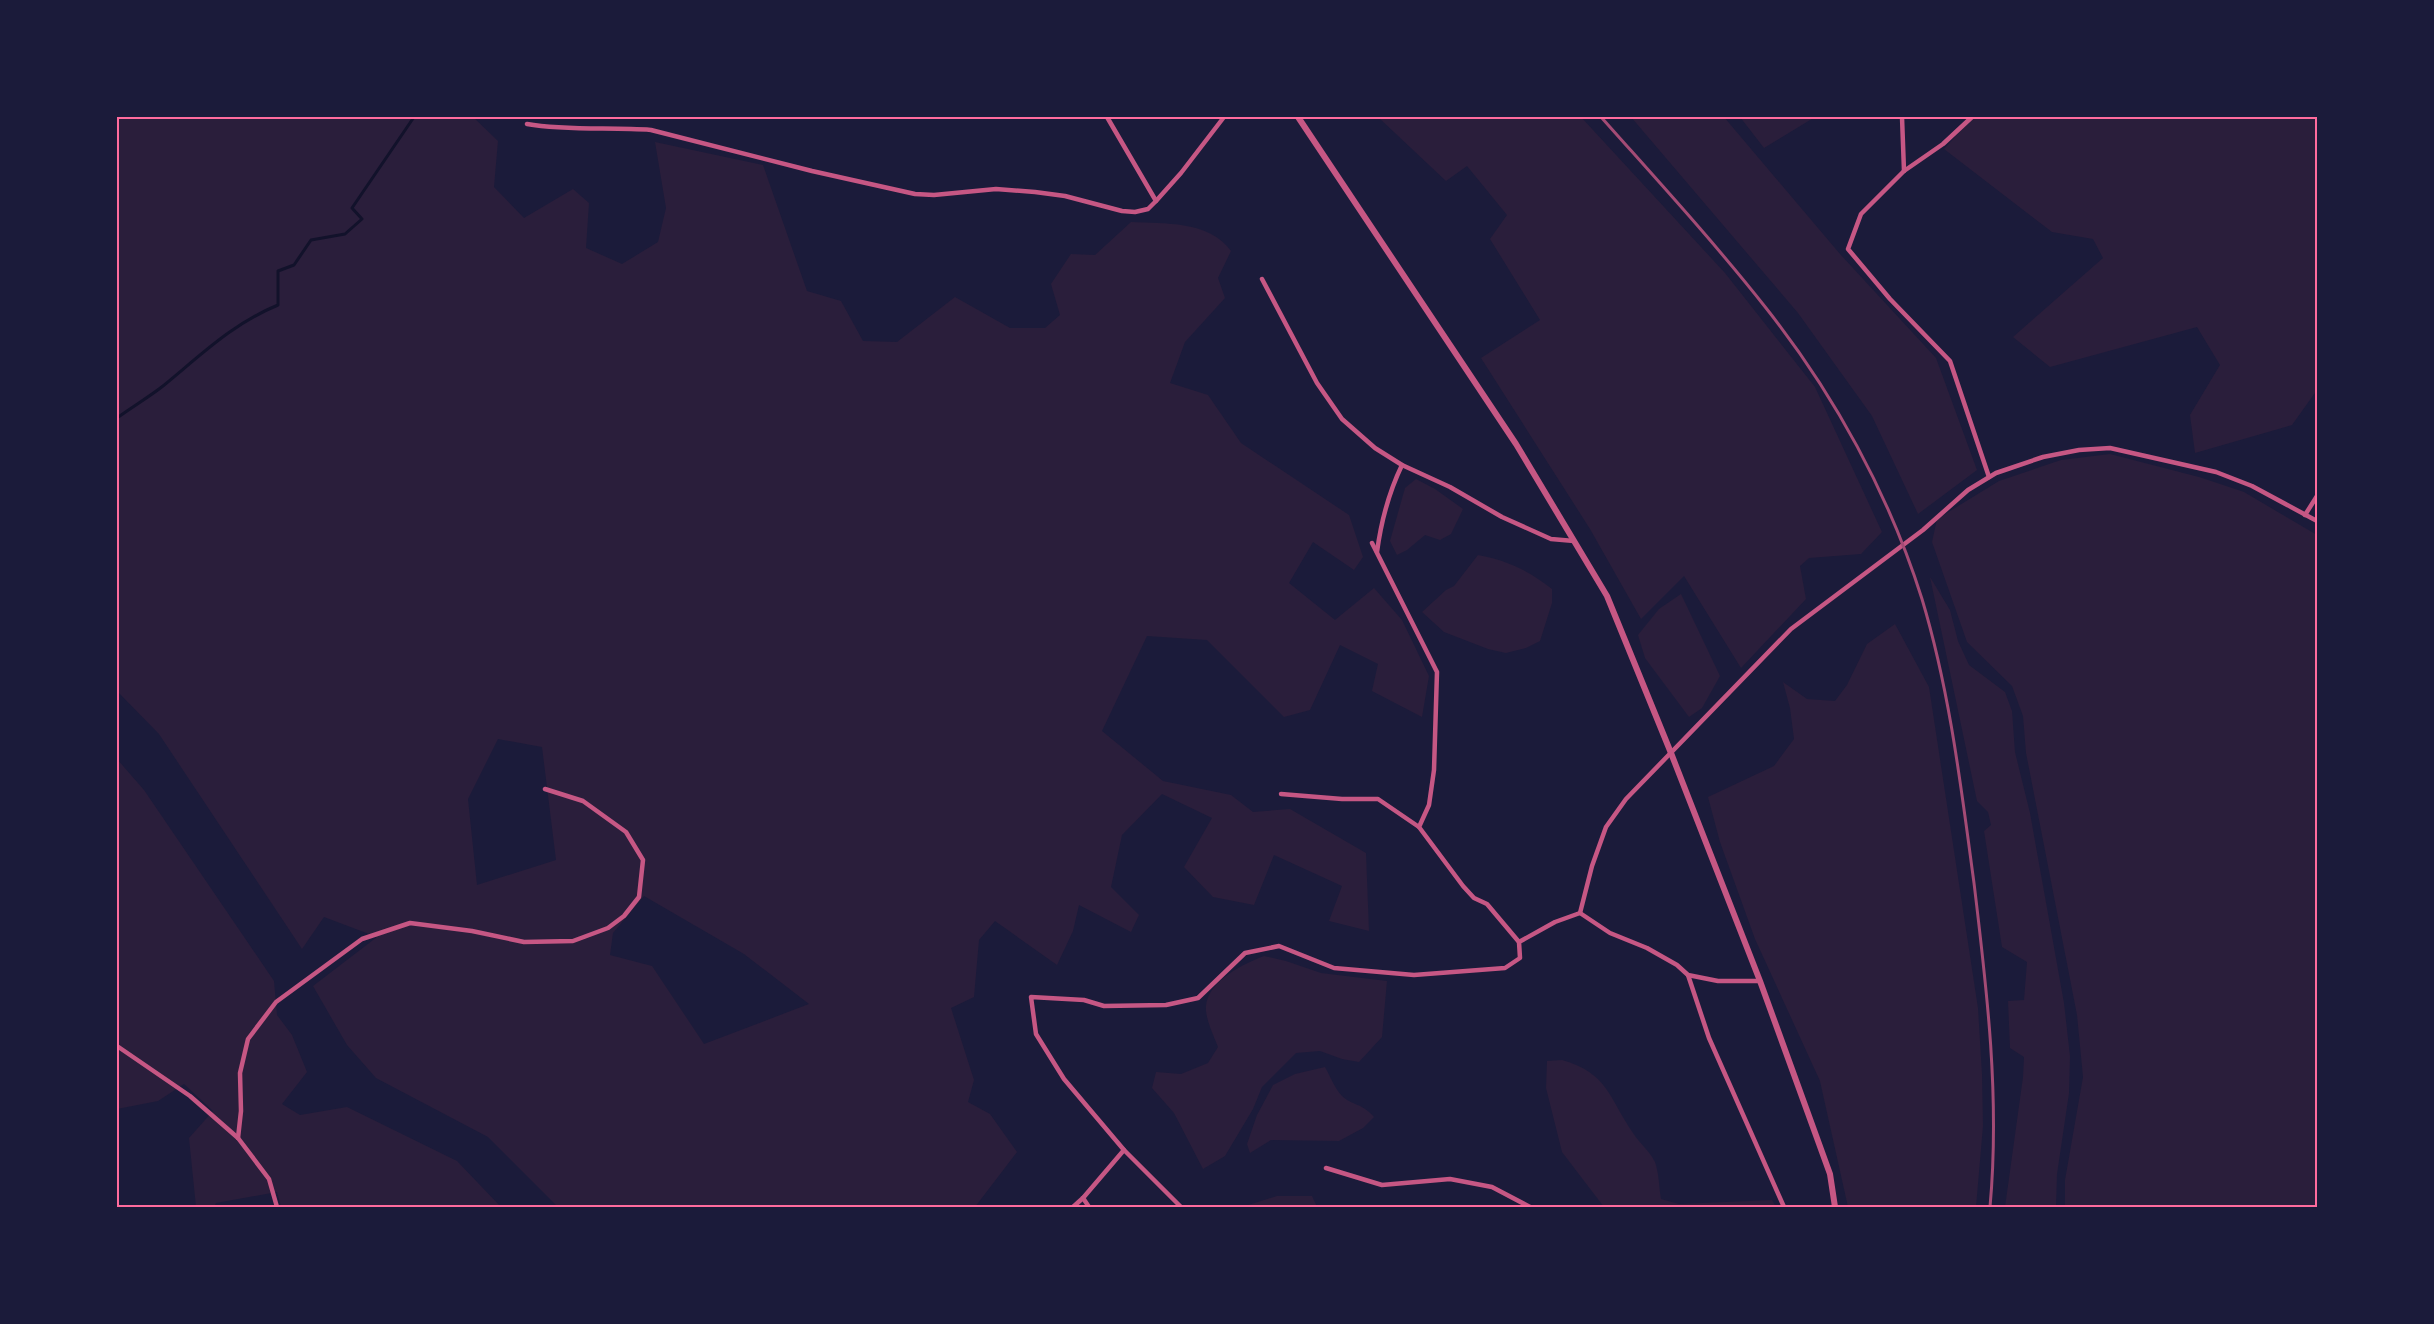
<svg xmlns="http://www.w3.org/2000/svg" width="2434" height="1324" font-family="'Varela Round',sans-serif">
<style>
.green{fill:#2a1e3b;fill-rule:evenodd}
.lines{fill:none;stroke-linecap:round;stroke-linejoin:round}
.stream{stroke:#12122b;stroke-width:3}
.minor{stroke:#c65784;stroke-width:4.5}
.tertiary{stroke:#c65784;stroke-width:6}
.rail{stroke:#a44b75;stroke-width:3}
.neatline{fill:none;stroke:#ff6b9d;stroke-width:2}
</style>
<rect width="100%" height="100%" fill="#1b1b3a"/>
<g class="green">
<path d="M117,117H473L498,141L494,187L524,218L573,189L589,203L586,248L622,264L658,242L666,208L655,142L763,165L807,291L841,301L863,341L897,342L955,297L1010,328H1045L1060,315L1051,284L1071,254L1095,255L1131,222C1164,224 1209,220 1231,251L1218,278L1225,298L1185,342L1170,383L1208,395L1241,443L1349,515L1363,557L1354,570L1313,542L1289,583L1335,620L1374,588L1402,620L1429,676L1422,717L1372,691L1378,664L1340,645L1310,710L1284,717L1207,640L1147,636L1102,731L1163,781L1231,795L1253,812L1290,809L1366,853L1369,931L1329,921L1342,886L1274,855L1254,905L1213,897L1184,867L1212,818L1162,794L1122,835L1111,887L1139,915L1131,932L1079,905L1073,931L1057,965L995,921L979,940L974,997L951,1008L974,1080L968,1102L990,1114L1017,1152L975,1207H558L488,1137L376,1078L347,1045L313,986L377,937L324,917L302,949L159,734L117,691ZM498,739L542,747L556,860L477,885L468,799ZM644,896L744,954L809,1004L704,1044L652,966L610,955L613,933Z"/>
<polygon points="1378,117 1581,117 1725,273 1815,387 1882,532 1861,554 1809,558 1800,566 1806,599 1741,668 1684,576 1641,619 1590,529 1481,358 1540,320 1490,239 1507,215 1467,166 1446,181"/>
<polygon points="1631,117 1724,117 1840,254 1936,358 1977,470 1918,514 1872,416 1798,313"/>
<polygon points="1740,117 1815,117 1764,148"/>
<polygon points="1973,117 2317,117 2317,390 2292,425 2195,453 2190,415 2220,365 2197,327 2050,367 2013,337 2103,258 2093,239 2052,232 1944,149"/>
<polygon points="2110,454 2199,477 2244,492 2317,535 2317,1207 2065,1207 2065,1180 2083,1077 2077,1015 2026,753 2023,716 2012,686 1967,642 1932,542 1937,519 1999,481 2061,460"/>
<polygon points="1416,479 1435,489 1463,509 1451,534 1440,540 1425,535 1407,550 1397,555 1390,541 1405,488"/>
<path d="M1478,555C1509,561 1527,570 1552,589V603L1540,641L1526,648L1506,653L1488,649L1444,632L1422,612L1446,590L1454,586Z"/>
<polygon points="1930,577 1950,610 1958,641 1969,665 2005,692 2012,711 2015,752 2030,813 2064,1003 2070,1056 2069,1093 2057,1174 2056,1207 2005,1207 2023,1077 2024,1057 2010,1048 2008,1001 2024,1000 2027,962 2002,947 1984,831 1991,825 1988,812 1977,801"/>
<polygon points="1681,594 1720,676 1702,708 1689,717 1645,658 1638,635 1659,609"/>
<polygon points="1895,624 1929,687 1978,1008 1982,1074 1983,1126 1976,1207 1848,1207 1820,1081 1755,939 1720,842 1708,797 1774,766 1794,739 1790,708 1783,682 1807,699 1835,701 1847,685 1867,644"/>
<polygon points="117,759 144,790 274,981 277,1015 292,1035 307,1072 282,1104 300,1115 347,1107 457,1161 501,1207 281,1207 277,1192 216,1203 214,1207 196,1207 189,1138 213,1111 184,1084 158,1101 117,1109"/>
<path d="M1264,956L1286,961L1321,973L1387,981L1382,1037L1359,1062L1342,1059L1320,1051L1296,1053L1262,1087L1253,1109L1225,1156L1203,1169L1174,1113L1152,1088L1156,1072L1181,1074L1208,1063L1218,1047C1214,1036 1205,1019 1206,1006C1208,981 1243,964 1264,956Z"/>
<path d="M1562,1060C1608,1073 1609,1098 1633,1133C1640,1144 1649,1150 1655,1162C1659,1173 1659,1187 1661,1199L1679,1204L1772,1200L1776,1207H1604L1562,1152L1546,1088L1547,1061Z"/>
<path d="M1325,1067C1330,1076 1335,1089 1342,1096C1353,1106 1362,1103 1374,1117L1363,1128L1339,1141L1271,1140L1250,1153L1247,1144L1257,1115L1273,1085L1295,1074Z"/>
<polygon points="1277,1196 1312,1196 1317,1207 1242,1207"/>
</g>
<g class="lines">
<path class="stream" d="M117,418C132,407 149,397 163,386C201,355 232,324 278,305V271L294,265L311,240L345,234L362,219L352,208L414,117"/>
<g class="minor">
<polyline points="1107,117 1156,201"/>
<polyline points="1902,117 1904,171"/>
<polyline points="1972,117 1943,144 1904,171 1861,214 1848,249 1890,299 1950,361 1989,477"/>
<path d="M527,124C568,131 610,127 651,130L812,171L915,194L934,195L996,189L1035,192L1065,196L1122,211L1135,212L1148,209L1156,201L1181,173L1224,117"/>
<polyline points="1262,279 1317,383 1342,419 1375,448 1402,465 1450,487 1502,517 1551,539 1574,541"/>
<polyline points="2305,515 2317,496"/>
<polyline points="1372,543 1437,672 1434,770 1429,805 1419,827 1463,886 1474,898 1487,904 1519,942"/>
<path d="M1377,552C1381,522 1389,492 1402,465"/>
<polyline points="1281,794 1342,799 1378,799 1419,827"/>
<polyline points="1580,913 1610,933 1647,948 1677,965 1688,975 1718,981 1760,981"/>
<polyline points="1688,975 1709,1038 1784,1207"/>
<polyline points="117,1046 190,1096 238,1138 269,1179 277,1207"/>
<polyline points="238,1138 241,1111 240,1073 248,1039 276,1002 362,939 410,923 472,931 524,942 573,941 608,928 624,916 639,897 643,860 626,832 583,801 545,789"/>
<polyline points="1326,1168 1382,1185 1450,1179 1492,1187 1530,1207"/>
<polyline points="1073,1207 1083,1198"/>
<polyline points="1089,1207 1083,1198 1124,1150"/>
<polyline points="1181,1207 1124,1150 1064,1079 1036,1034 1031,997 1084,1000 1104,1006 1166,1005 1198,998 1245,953 1279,946 1334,968 1414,975 1505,968 1520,958 1519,942 1555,922 1580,913 1592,866 1606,827 1626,799 1791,629 1923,530 1968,490 1996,473 2043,457 2079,450 2110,448 2216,472 2252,486 2317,521"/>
</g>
<polyline class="tertiary" points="1298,117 1516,444 1607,596 1671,753 1760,981 1830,1174 1835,1207"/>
<path class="rail" d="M1601,117C1657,180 1714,242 1766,308C1834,394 1889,494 1922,599C1950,692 1961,787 1974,883C1987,991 2000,1098 1990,1207"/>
</g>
<rect width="2434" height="1324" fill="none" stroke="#1b1b3a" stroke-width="237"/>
<rect x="118" y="118" width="2198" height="1088" class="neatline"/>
</svg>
